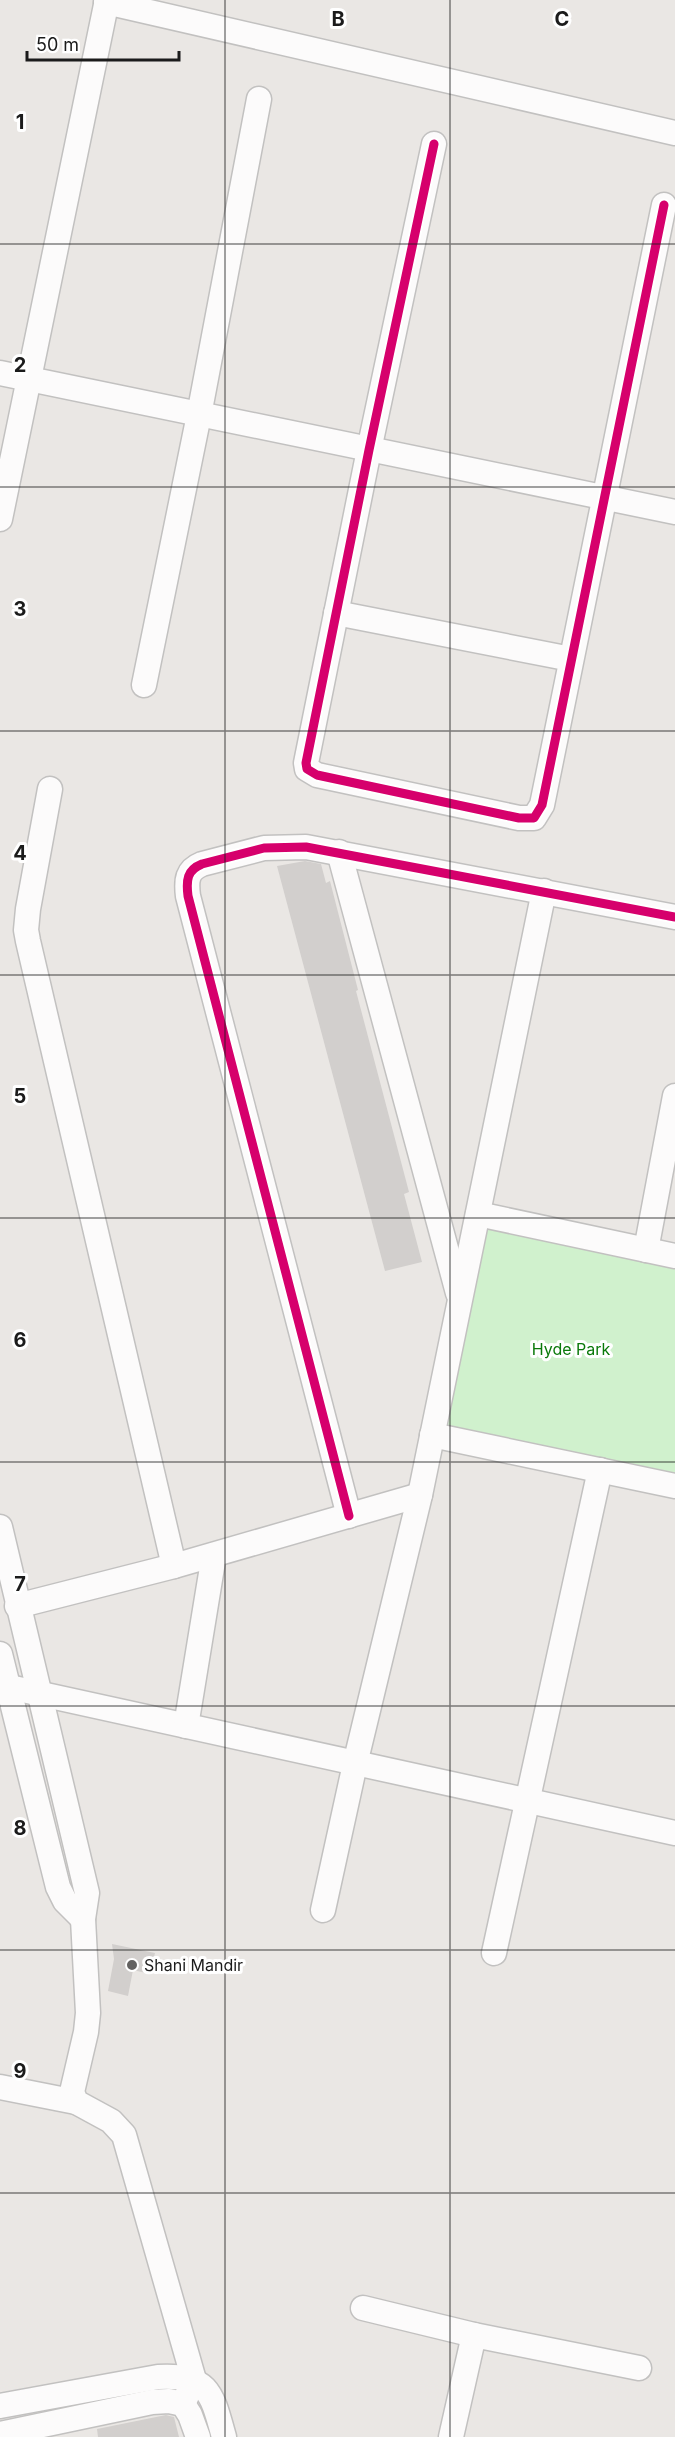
<svg xmlns="http://www.w3.org/2000/svg" width="675" height="2437" font-family="Inter,sans-serif">
<style>
.park{fill:#d0f1cd}
.building{fill:#d2cfcd}
.lines{fill:none;stroke-linecap:round;stroke-linejoin:round}
.minor-casing{stroke:#c2c1c0;stroke-width:27}
.minor{stroke:#fcfbfb;stroke-width:24}
.cycleway-casing{stroke:#fff;stroke-width:13}
.cycleway{stroke:#d6006c;stroke-width:9}
.grid{fill:none;stroke:#1b1b1b;stroke-width:1.5;stroke-opacity:0.55}
.poi-dot{fill:#636261;stroke:#fff;stroke-width:2}
.labels{text-anchor:middle;dominant-baseline:central;stroke-width:6;stroke-linejoin:round;paint-order:stroke}
.park-label{font-size:16px;fill:#0a790a;stroke:#fff}
.poi-label{font-size:16px;fill:#1b1b1b;stroke:#fff;text-anchor:start}
.grid-label{font-size:20px;text-anchor:middle;font-weight:bold;fill:#1b1b1b;stroke:#fff;stroke-width:6;stroke-linejoin:round;paint-order:stroke}
</style>
<rect width="100%" height="100%" fill="#eae7e4"/>
<polygon class="park" points="486,1224 675,1265 675,1477 446,1431"/>
<g class="building">
<polygon points="305,861 321,864 326,883 330,881 358,990 356,991 409,1192 404,1194 422,1262 385,1271 277,866"/>
<polygon points="112,1944 155,1953 150,1974 133,1970 128,1996 108,1991 114,1959"/>
<polygon points="166,2415 174,2417 179,2437 98,2437 97,2429"/>
</g>
<g class="lines">
<defs>
<g id="minor">
<polyline points="106,2 675,133"/>
<polyline points="434,144 369,450 306,763 307,769 317,775 519,818 534,818 542,805 664,205"/>
<polyline points="0,373 675,512"/>
<polyline points="0,519 107,0"/>
<polyline points="336,613 571,659"/>
<polyline points="144,685 199,415 259,99"/>
<polyline points="50,789 28,909 26,930 28,941 174,1566"/>
<polyline points="339,852 458,1293"/>
<polyline points="478,1214 675,1256"/>
<polyline points="646,1250 675,1096"/>
<polyline points="432,1435 675,1486"/>
<path d="M349,1516L188,896C186,880 187,870 202,864L264,848L306,847L675,917"/>
<polyline points="0,1527 87,1893 83,1919 88,2013 86,2032 72,2092 76,2102 111,2121 124,2135 194,2380 183,2404"/>
<polyline points="17,1606 174,1566 420,1495"/>
<polyline points="0,1654 58,1887 65,1901 83,1919"/>
<polyline points="0,1685 675,1833"/>
<polyline points="186,1726 214,1555"/>
<polyline points="323,1910 355,1764 420,1495 544,891"/>
<polyline points="494,1953 600,1470"/>
<polyline points="0,2087 76,2102"/>
<polyline points="363,2308 474,2335"/>
<path d="M0,2406L158,2377C209,2374 212,2394 224,2437"/>
<polyline points="0,2434 152,2402 169,2401 183,2404 190,2415 198,2437"/>
<polyline points="451,2437 474,2335 639,2368"/>
</g>
</defs>
<use href="#minor" class="minor-casing"/>
<use href="#minor" class="minor"/>
<defs>
<g id="cycleway">
<polyline points="434,144 369,450 306,763 307,769 317,775 519,818 534,818 542,805 664,205"/>
<path d="M349,1516L188,896C186,880 187,870 202,864L264,848L306,847L675,917"/>
</g>
</defs>
<use href="#cycleway" class="cycleway-casing"/>
<use href="#cycleway" class="cycleway"/>
</g>
<path class="grid" d="M225,0V2437M450,0V2437M0,244H675M0,487H675M0,731H675M0,975H675M0,1218H675M0,1462H675M0,1706H675M0,1950H675M0,2193H675"/>
<circle class="poi-dot" cx="132" cy="1965" r="6"/>
<g class="labels">
<g class="park-label">
<text x="571" y="1349">Hyde Park</text>
</g>
<g class="poi-label">
<text x="144" y="1965">Shani Mandir</text>
</g>
</g>
<g class="grid-label">
<text x="338" y="26">B</text>
<text x="562" y="26">C</text>
<text x="20" y="129">1</text>
<text x="20" y="372">2</text>
<text x="20" y="616">3</text>
<text x="20" y="860">4</text>
<text x="20" y="1103">5</text>
<text x="20" y="1347">6</text>
<text x="20" y="1591">7</text>
<text x="20" y="1835">8</text>
<text x="20" y="2078">9</text>
</g>
<path d="M27 51v9h152v-9" fill="none" stroke="#1b1b1b" stroke-width="3"/>
<text x="36" y="51" font-size="18" fill="#1b1b1b" stroke="#ffffff" stroke-width="4.5" paint-order="stroke">50 m</text>
</svg>
